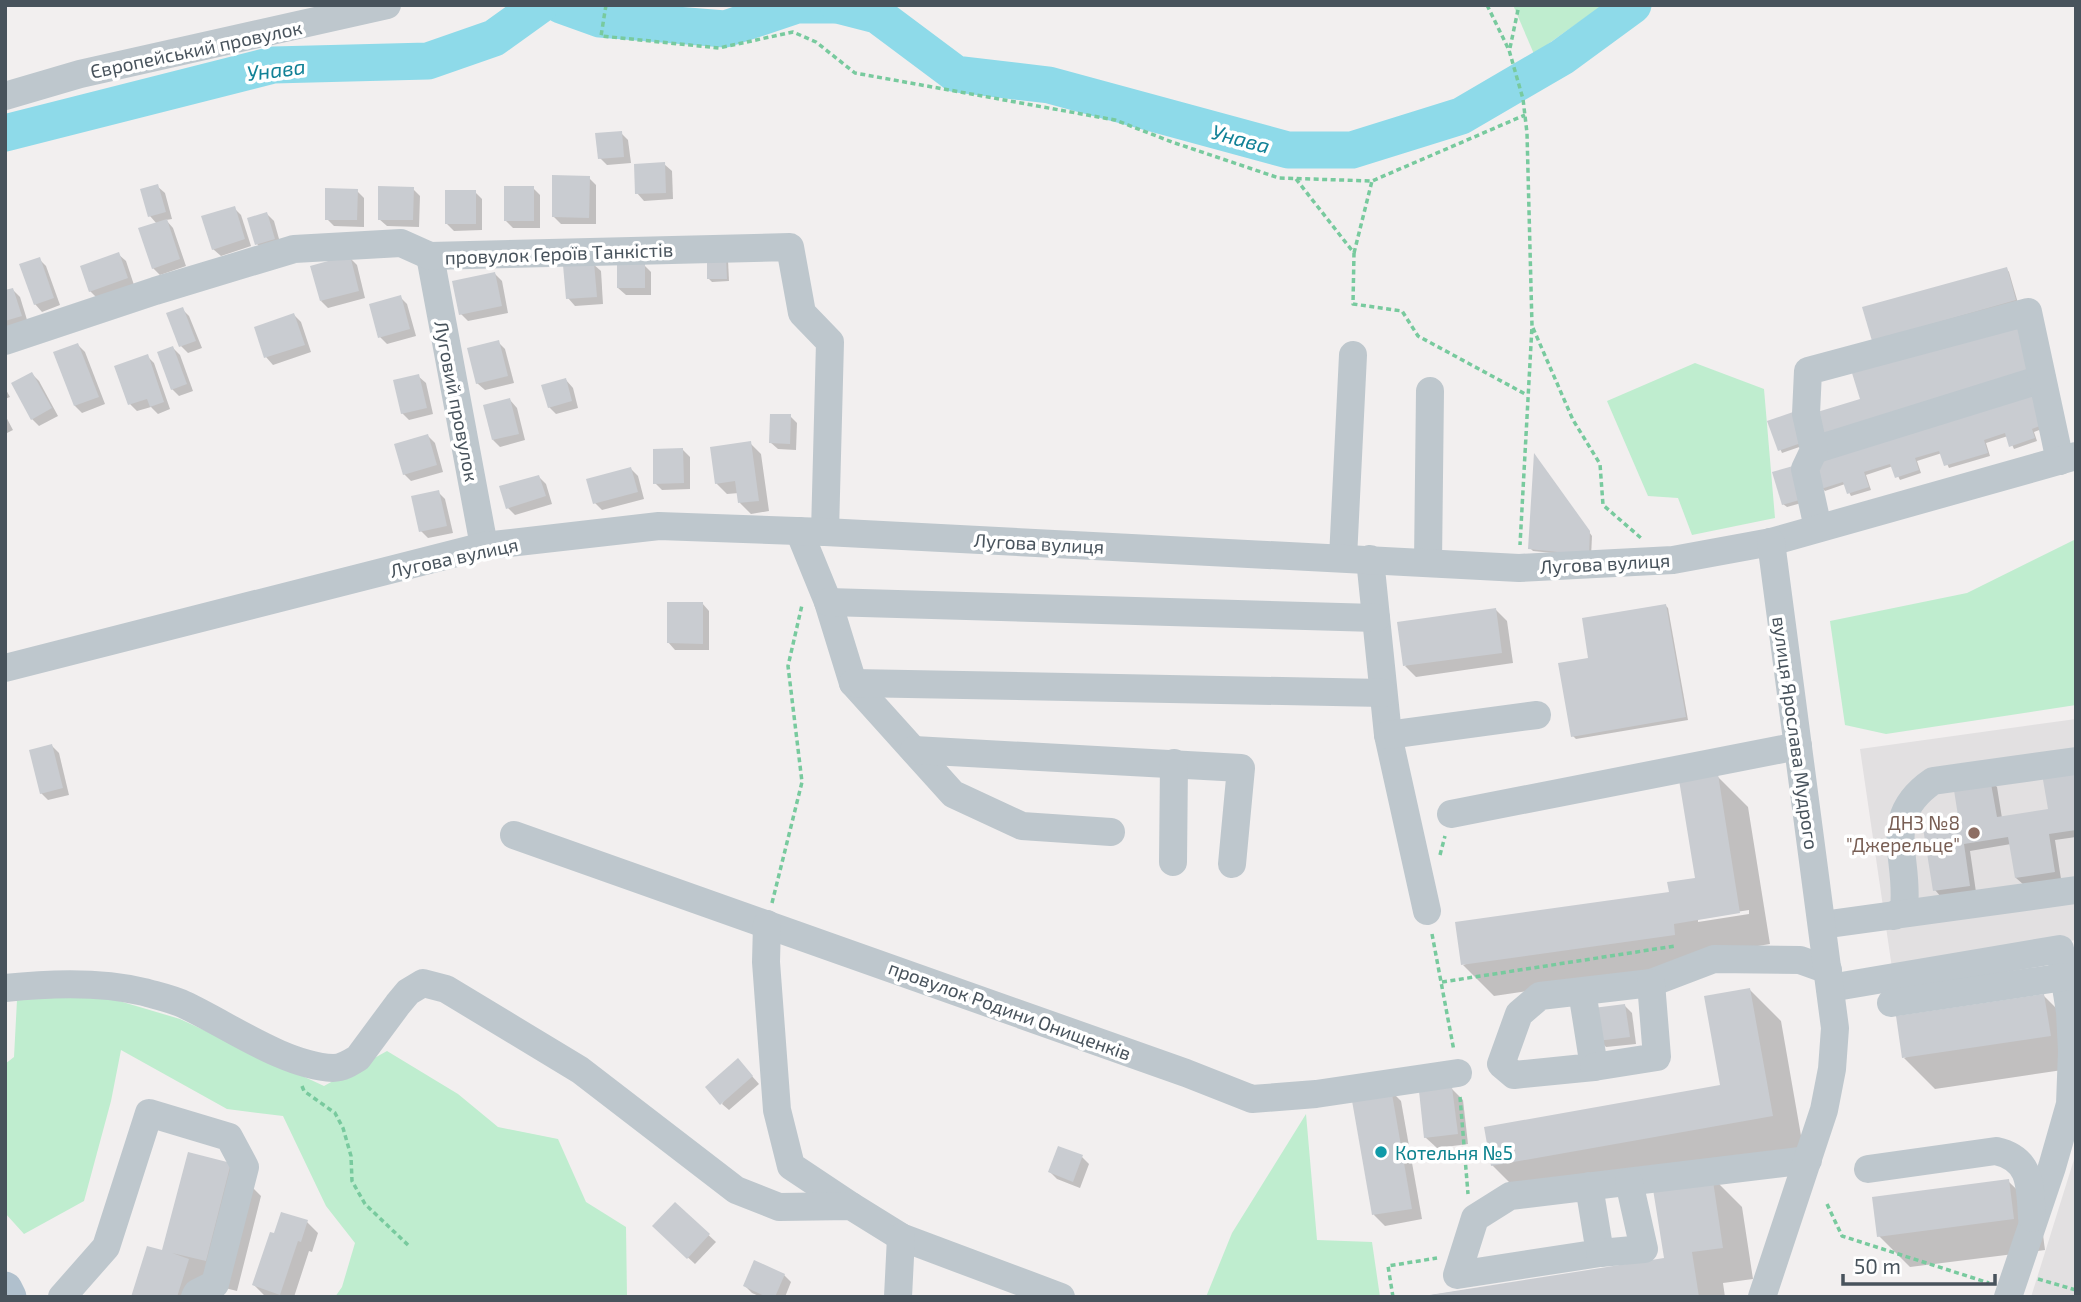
<svg xmlns="http://www.w3.org/2000/svg" width="2081" height="1302" font-family="'Exo 2',sans-serif">
<style>
.education{fill:#e2e0e1}
.green{fill:#bfedcf}
.shadow{fill:#0003;fill-rule:evenodd}
.lines{fill:none;stroke-linecap:round;stroke-linejoin:round}
.river{stroke:#8edae9;stroke-width:37}
.building{fill:#c9ccd1}
.path{stroke:#78ca9e;stroke-width:3.5;stroke-dasharray:5 3.5;stroke-linecap:butt}
.minor{stroke:#bec7cd;stroke-width:28}
.major{stroke:#b0c0cd;stroke-width:35}
.education-dot{fill:#8d6e63;stroke:#fff;stroke-width:2.5}
.culture-dot{fill:#0f9aa8;stroke:#fff;stroke-width:2.5}
.labels{text-anchor:middle;dominant-baseline:central;stroke-width:7;stroke-linejoin:round;paint-order:stroke}
.street-label{font-size:19px;fill:#48535c;stroke:#fff}
.education-label{font-size:19px;fill:#785e54;stroke:#fff;text-anchor:end}
.culture-label{font-size:19px;fill:#0d838f;stroke:#fff;text-anchor:start}
.water-label{font-size:21px;font-style:italic;fill:#118196;stroke:#fff}
</style>
<rect width="100%" height="100%" fill="#f2efef"/>
<g class="education">
<polygon points="2076,719 2076,940 1892,968 1860,749"/>
<polygon points="2076,1153 2076,1297 2031,1297 2037,1278"/>
</g>
<g class="green">
<polygon points="1513,5 1603,5 1534,54"/>
<polygon points="1695,363 1764,389 1775,518 1692,535 1678,498 1648,496 1607,401"/>
<polygon points="2076,539 2076,705 1886,734 1845,725 1830,621 1967,593"/>
<polygon points="99,995 180,1019 324,1086 387,1051 458,1094 498,1127 558,1139 586,1202 626,1227 627,1297 335,1297 342,1287 355,1243 326,1206 283,1116 227,1109 121,1050 111,1101 84,1201 24,1234 5,1213 5,1064 14,1057 17,1000"/>
<polygon points="1306,1114 1317,1240 1372,1242 1380,1297 1206,1297 1232,1233"/>
</g>
<g class="shadow">
<polygon points="621,133 628,140 631,163 607,165 600,158"/>
<polygon points="664,164 672,171 673,199 644,201 637,193"/>
<polygon points="589,178 596,185 596,224 561,224 554,217"/>
<polygon points="157,186 165,193 172,219 166,220 173,228 186,266 160,275 153,268 157,224 150,216"/>
<polygon points="533,188 540,195 540,228 513,228 505,220"/>
<polygon points="413,189 420,196 419,227 387,226 379,219"/>
<polygon points="357,191 364,198 364,227 334,226 327,219"/>
<polygon points="475,192 482,199 482,230 454,231 447,224"/>
<polygon points="234,208 241,215 251,246 221,256 213,249"/>
<polygon points="267,214 274,221 281,246 264,251 257,244"/>
<polygon points="118,254 126,261 134,285 97,298 90,291"/>
<polygon points="349,257 357,265 365,298 328,308 321,301"/>
<polygon points="39,259 46,266 60,305 42,312 35,304"/>
<polygon points="728,260 729,281 712,282 709,279"/>
<polygon points="593,264 601,271 603,304 575,306 568,298"/>
<polygon points="644,265 651,272 651,295 626,295 618,288"/>
<polygon points="2006,268 2009,272 2018,303 1876,343"/>
<polygon points="495,274 502,281 508,313 468,321 461,314"/>
<polygon points="13,290 20,297 28,323 5,329 5,292"/>
<polygon points="400,297 407,304 416,336 387,344 380,337"/>
<polygon points="182,309 189,316 202,348 188,353 181,346"/>
<polygon points="294,315 301,322 311,352 273,365 266,357 256,328"/>
<polygon points="498,342 505,349 514,383 485,390 477,383"/>
<polygon points="78,345 85,352 105,404 82,413 75,406"/>
<polygon points="173,348 180,355 193,391 179,396 172,389"/>
<polygon points="147,356 154,363 170,409 158,414 151,407 137,411 130,404"/>
<polygon points="32,374 39,381 58,416 39,426 32,419"/>
<polygon points="418,376 426,383 433,414 409,420 402,413"/>
<polygon points="566,380 573,388 578,408 556,414 549,407"/>
<polygon points="5,388 10,397 5,399"/>
<polygon points="2033,390 2047,427 2034,432 2037,441 2014,449 2008,436 1986,443 1990,456 1949,468 1942,453 1917,461 1921,473 1900,480 1893,466 1866,475 1871,490 1851,496 1845,484 1825,491 1822,488"/>
<polygon points="510,400 517,408 525,440 500,447 493,440"/>
<polygon points="5,415 13,430 5,434"/>
<polygon points="790,416 797,423 796,450 778,449 770,442"/>
<polygon points="1769,423 1808,444 1782,453"/>
<polygon points="428,436 435,443 443,472 411,481 404,474"/>
<polygon points="750,443 761,454 769,511 751,514 740,503 739,493 727,494 716,483"/>
<polygon points="683,450 690,457 690,489 662,490 655,483"/>
<polygon points="1535,457 1592,536 1591,557 1533,551 1530,548"/>
<polygon points="1793,468 1805,502 1787,507 1783,504"/>
<polygon points="631,469 638,476 644,499 602,510 595,503"/>
<polygon points="539,477 546,484 552,504 515,515 508,508"/>
<polygon points="438,492 445,499 453,533 428,538 421,531"/>
<polygon points="702,603 709,611 709,650 675,650 668,642"/>
<polygon points="1665,605 1668,608 1688,720 1576,739 1573,736 1590,659"/>
<polygon points="1496,610 1507,621 1513,663 1416,677 1405,666"/>
<polygon points="52,746 59,753 69,795 48,800 41,793"/>
<polygon points="2076,770 2076,837 2055,840 2061,879 2024,885 2016,878 2011,844 1970,851 1976,892 1942,898 1935,890 1961,824 1990,780 1997,787 2002,818 2050,811"/>
<path d="M1717,776L1748,807L1770,944L1704,955L1706,965L1494,996L1463,965L1670,893L1697,879ZM1749,910V914L1698,922V918Z"/>
<polygon points="1750,990 1781,1021 1803,1147 1523,1196 1492,1165 1722,1087"/>
<polygon points="2044,996 2075,1027 2076,1068 1935,1089 1904,1058"/>
<polygon points="1625,1006 1632,1013 1636,1044 1606,1047 1599,1040"/>
<polygon points="744,1067 759,1084 729,1110 722,1104"/>
<polygon points="1452,1089 1463,1100 1468,1144 1437,1148 1425,1137"/>
<polygon points="1390,1090 1401,1101 1422,1219 1385,1226 1374,1215"/>
<polygon points="1082,1157 1089,1164 1080,1188 1057,1179 1050,1172"/>
<polygon points="230,1165 261,1196 237,1291 213,1285 218,1297 133,1297"/>
<polygon points="1711,1176 1742,1207 1753,1279 1723,1283 1725,1297 1418,1297 1666,1260"/>
<polygon points="2008,1181 2040,1212 2045,1250 1910,1267 1879,1236"/>
<polygon points="675,1204 716,1242 695,1264 654,1226"/>
<polygon points="307,1222 318,1233 312,1252 309,1251 294,1297 265,1296 254,1285 276,1235"/>
<polygon points="784,1275 791,1282 785,1297 761,1297 752,1293 745,1286"/>
</g>
<g class="lines">
<g class="river">
<polyline points="561,5 600,19 725,29 797,5 834,5"/>
<polyline points="838,5 877,15 956,74 1049,85 1288,150 1352,150 1461,116 1562,57 1633,5"/>
<polyline points="5,133 273,65 428,61 494,38 540,5"/>
</g>
</g>
<g class="building">
<polygon points="622,131 624,157 598,159 595,133"/>
<polygon points="665,162 666,193 635,194 634,164"/>
<polygon points="552,175 590,176 589,218 552,217"/>
<polygon points="158,184 166,212 148,217 140,189"/>
<polygon points="378,186 414,187 413,220 378,220"/>
<rect x="504" y="186" width="30" height="35"/>
<polygon points="325,188 358,189 357,220 325,220"/>
<rect x="445" y="190" width="31" height="34"/>
<polygon points="235,206 245,239 212,250 201,216"/>
<polygon points="267,212 275,239 255,245 247,218"/>
<polygon points="167,219 180,259 152,269 138,228"/>
<polygon points="119,252 128,278 89,292 80,266"/>
<polygon points="350,255 359,291 320,301 310,266"/>
<polygon points="707,255 726,255 727,279 707,279"/>
<polygon points="40,257 54,298 34,305 19,264"/>
<polygon points="594,262 597,297 566,299 563,265"/>
<rect x="617" y="263" width="28" height="25"/>
<polygon points="2007,267 2016,300 1872,341 1862,307"/>
<polygon points="495,272 502,306 459,315 452,281"/>
<polygon points="13,288 22,316 5,321 5,290"/>
<polygon points="401,295 410,329 378,338 369,304"/>
<polygon points="183,307 196,341 179,347 166,313"/>
<polygon points="294,313 305,345 264,358 254,327"/>
<polygon points="2018,324 2032,373 1821,436 1814,413 1860,399 1852,373"/>
<polygon points="499,340 508,376 476,384 467,348"/>
<polygon points="78,343 99,397 74,406 53,352"/>
<polygon points="173,346 187,384 171,390 157,352"/>
<polygon points="148,354 164,402 150,407 147,399 128,405 114,366"/>
<polygon points="32,372 52,408 31,420 11,383"/>
<polygon points="419,374 427,408 401,414 393,380"/>
<polygon points="566,378 572,401 548,408 541,385"/>
<polygon points="2033,388 2045,424 2032,429 2035,438 2009,447 2005,433 1984,440 1988,453 1944,466 1939,451 1915,458 1919,470 1895,478 1890,464 1864,472 1869,487 1847,494 1843,482 1821,489 1813,457"/>
<polygon points="510,398 519,434 492,440 483,405"/>
<polygon points="1796,411 1807,441 1778,451 1767,421"/>
<polygon points="770,414 791,414 790,444 769,443"/>
<polygon points="428,434 437,465 403,475 394,444"/>
<polygon points="751,441 759,501 738,503 735,481 715,484 710,447"/>
<polygon points="683,448 684,483 653,484 653,449"/>
<polygon points="1534,453 1590,531 1589,555 1528,549"/>
<polygon points="1793,466 1803,499 1782,505 1772,472"/>
<polygon points="631,467 638,492 593,504 586,479"/>
<polygon points="539,475 546,496 506,509 499,486"/>
<polygon points="439,490 447,526 419,532 411,496"/>
<polygon points="667,602 703,602 703,644 667,643"/>
<polygon points="1666,604 1686,717 1571,737 1558,663 1588,658 1582,618"/>
<polygon points="1496,608 1502,653 1403,666 1397,622"/>
<polygon points="52,744 63,788 40,794 29,750"/>
<polygon points="2076,768 2076,830 2049,834 2055,872 2015,878 2008,837 1964,844 1970,886 1933,891 1923,828 1959,822 1953,784 1990,778 1997,817 2048,809 2042,774"/>
<polygon points="1718,774 1740,913 1674,924 1675,935 1461,965 1455,922 1669,892 1667,882 1695,878 1679,780"/>
<polygon points="1750,988 1773,1116 1491,1166 1484,1127 1720,1085 1704,996"/>
<polygon points="2044,994 2051,1036 1902,1058 1896,1016"/>
<polygon points="1625,1004 1630,1037 1597,1041 1593,1008"/>
<polygon points="738,1058 753,1076 720,1105 705,1087"/>
<polygon points="1452,1087 1458,1134 1424,1138 1419,1091"/>
<polygon points="1391,1088 1412,1209 1372,1215 1351,1095"/>
<polygon points="1058,1146 1083,1155 1073,1182 1048,1172"/>
<polygon points="188,1152 231,1163 206,1261 172,1253 189,1259 177,1297 131,1297 147,1246 162,1250"/>
<polygon points="1712,1174 1723,1248 1692,1252 1699,1297 1417,1297 1664,1258 1652,1183"/>
<polygon points="2009,1179 2014,1219 1877,1237 1872,1197"/>
<polygon points="675,1202 710,1234 687,1259 652,1226"/>
<polygon points="281,1212 308,1220 301,1242 298,1241 280,1295 252,1285 270,1232 274,1233"/>
<polygon points="754,1260 785,1274 775,1297 767,1297 743,1286"/>
</g>
<g class="lines">
<g class="path">
<polyline points="606,5 601,36 719,48 793,32 816,42 855,73 1115,120 1172,142 1279,178 1372,181 1525,115"/>
<polyline points="1487,5 1509,50 1523,99 1527,133 1532,326 1520,545"/>
<polyline points="1510,48 1519,5"/>
<polyline points="1296,179 1354,253 1353,304 1402,311 1418,336 1527,395"/>
<polyline points="1354,253 1372,181"/>
<polyline points="1533,328 1573,420 1600,464 1603,505 1641,538"/>
<polyline points="1440,855 1445,836"/>
<polyline points="772,903 802,782 788,666 802,605"/>
<polyline points="1432,934 1454,1051"/>
<polyline points="1442,982 1675,946"/>
<polyline points="302,1086 304,1091 335,1113 343,1128 351,1156 352,1181 365,1204 408,1245"/>
<polyline points="1460,1097 1468,1194"/>
<polyline points="1827,1204 1842,1236 1989,1283"/>
<polyline points="2038,1279 2076,1290"/>
<polyline points="1393,1297 1388,1266 1437,1258"/>
</g>
<g class="minor">
<polyline points="5,96 80,74 387,5"/>
<polyline points="430,256 484,546"/>
<polyline points="5,341 155,291 294,249 401,243 430,256 790,247 802,313 830,342 825,532"/>
<polyline points="1814,450 2042,379"/>
<polyline points="1818,528 1805,469 1814,450 1806,414 1808,371 2028,312 2060,461"/>
<polyline points="799,531 828,602 853,683 953,794 1022,826 1111,832"/>
<polyline points="1343,558 1353,355"/>
<polyline points="1370,559 1388,735 1427,911"/>
<polyline points="1428,563 1430,391"/>
<polyline points="828,602 1376,618"/>
<polyline points="5,668 484,546 659,526 825,532 1519,568 1673,560 1771,542 2076,456"/>
<polyline points="853,683 1383,693"/>
<polyline points="1388,735 1537,715"/>
<polyline points="914,750 1241,768 1232,864"/>
<polyline points="1451,814 1798,746"/>
<polyline points="514,835 1186,1073 1252,1099 1316,1094 1458,1073"/>
<polyline points="1173,862 1174,763"/>
<path d="M1894,916L1904,908C1910,857 1879,818 1933,781L2076,761"/>
<polyline points="767,924 766,962 777,1110 791,1166 851,1206"/>
<polyline points="1822,925 2076,890"/>
<path d="M5,988C51,983 100,981 144,992C158,996 173,999 185,1005C228,1025 285,1066 333,1068C342,1068 350,1063 358,1058L398,1004L408,992L423,983L446,989L580,1070L736,1190L779,1207L851,1206L901,1237L1061,1297"/>
<polyline points="1830,988 2060,949 2070,1012 2072,1051 2070,1104 2052,1167 2008,1297"/>
<polyline points="1582,991 1594,1067 1514,1075 1501,1064 1519,1014 1540,996 1651,983 1714,959 1800,960 1828,970"/>
<polyline points="1891,1003 2064,977"/>
<polyline points="1594,1067 1657,1057 1651,983"/>
<path d="M1868,1169L1996,1151C2032,1159 2030,1186 2032,1218"/>
<polyline points="1589,1186 1600,1253 1457,1275 1475,1218 1510,1196 1808,1160"/>
<polyline points="1600,1253 1644,1249 1629,1182"/>
<polyline points="62,1297 106,1247 149,1113 229,1137 245,1167 215,1284 197,1293 195,1297"/>
<polyline points="898,1297 901,1237"/>
<polyline points="1762,1297 1824,1110 1832,1069 1835,1028 1771,542"/>
</g>
<polyline class="major" points="5,1289 9,1297"/>
</g>
<circle class="education-dot" cx="1974" cy="833" r="7"/>
<circle class="culture-dot" cx="1381" cy="1152" r="7"/>
<g class="labels">
<g class="street-label">
<text transform="translate(196 49) rotate(-12)">Європейський провулок</text>
<text transform="translate(559 253) rotate(-2)">провулок Героїв Танкістів</text>
<text transform="translate(457 401) rotate(79)">Луговий провулок</text>
<text transform="translate(1039 543) rotate(3)">Лугова вулиця</text>
<text transform="translate(454 557) rotate(-12)">Лугова вулиця</text>
<text transform="translate(1605 563) rotate(-3)">Лугова вулиця</text>
<text transform="translate(1796 733) rotate(82)">вулиця Ярослава Мудрого</text>
<text transform="translate(1010 1010) rotate(20)">провулок Родини Онищенків</text>
</g>
<g class="education-label">
<text x="1960" y="822">ДНЗ №8<tspan x="1960" dy="22">"Джерельце"</tspan></text>
</g>
<g class="culture-label">
<text x="1395" y="1152">Котельня №5</text>
</g>
<g class="water-label">
<text transform="translate(276 69) rotate(-7)">Унава</text>
<text transform="translate(1241 138) rotate(15)">Унава</text>
</g>
</g>
<rect width="2081" height="1302" fill="none" stroke="#48535c" stroke-width="14"/>
<path d="M1843 1274v10h152v-10" fill="none" stroke="#48535c" stroke-width="3.5"/>
<text x="1854" y="1274" font-size="21" fill="#48535c" stroke="#ffffff" stroke-width="5" paint-order="stroke">50 m</text>
</svg>
